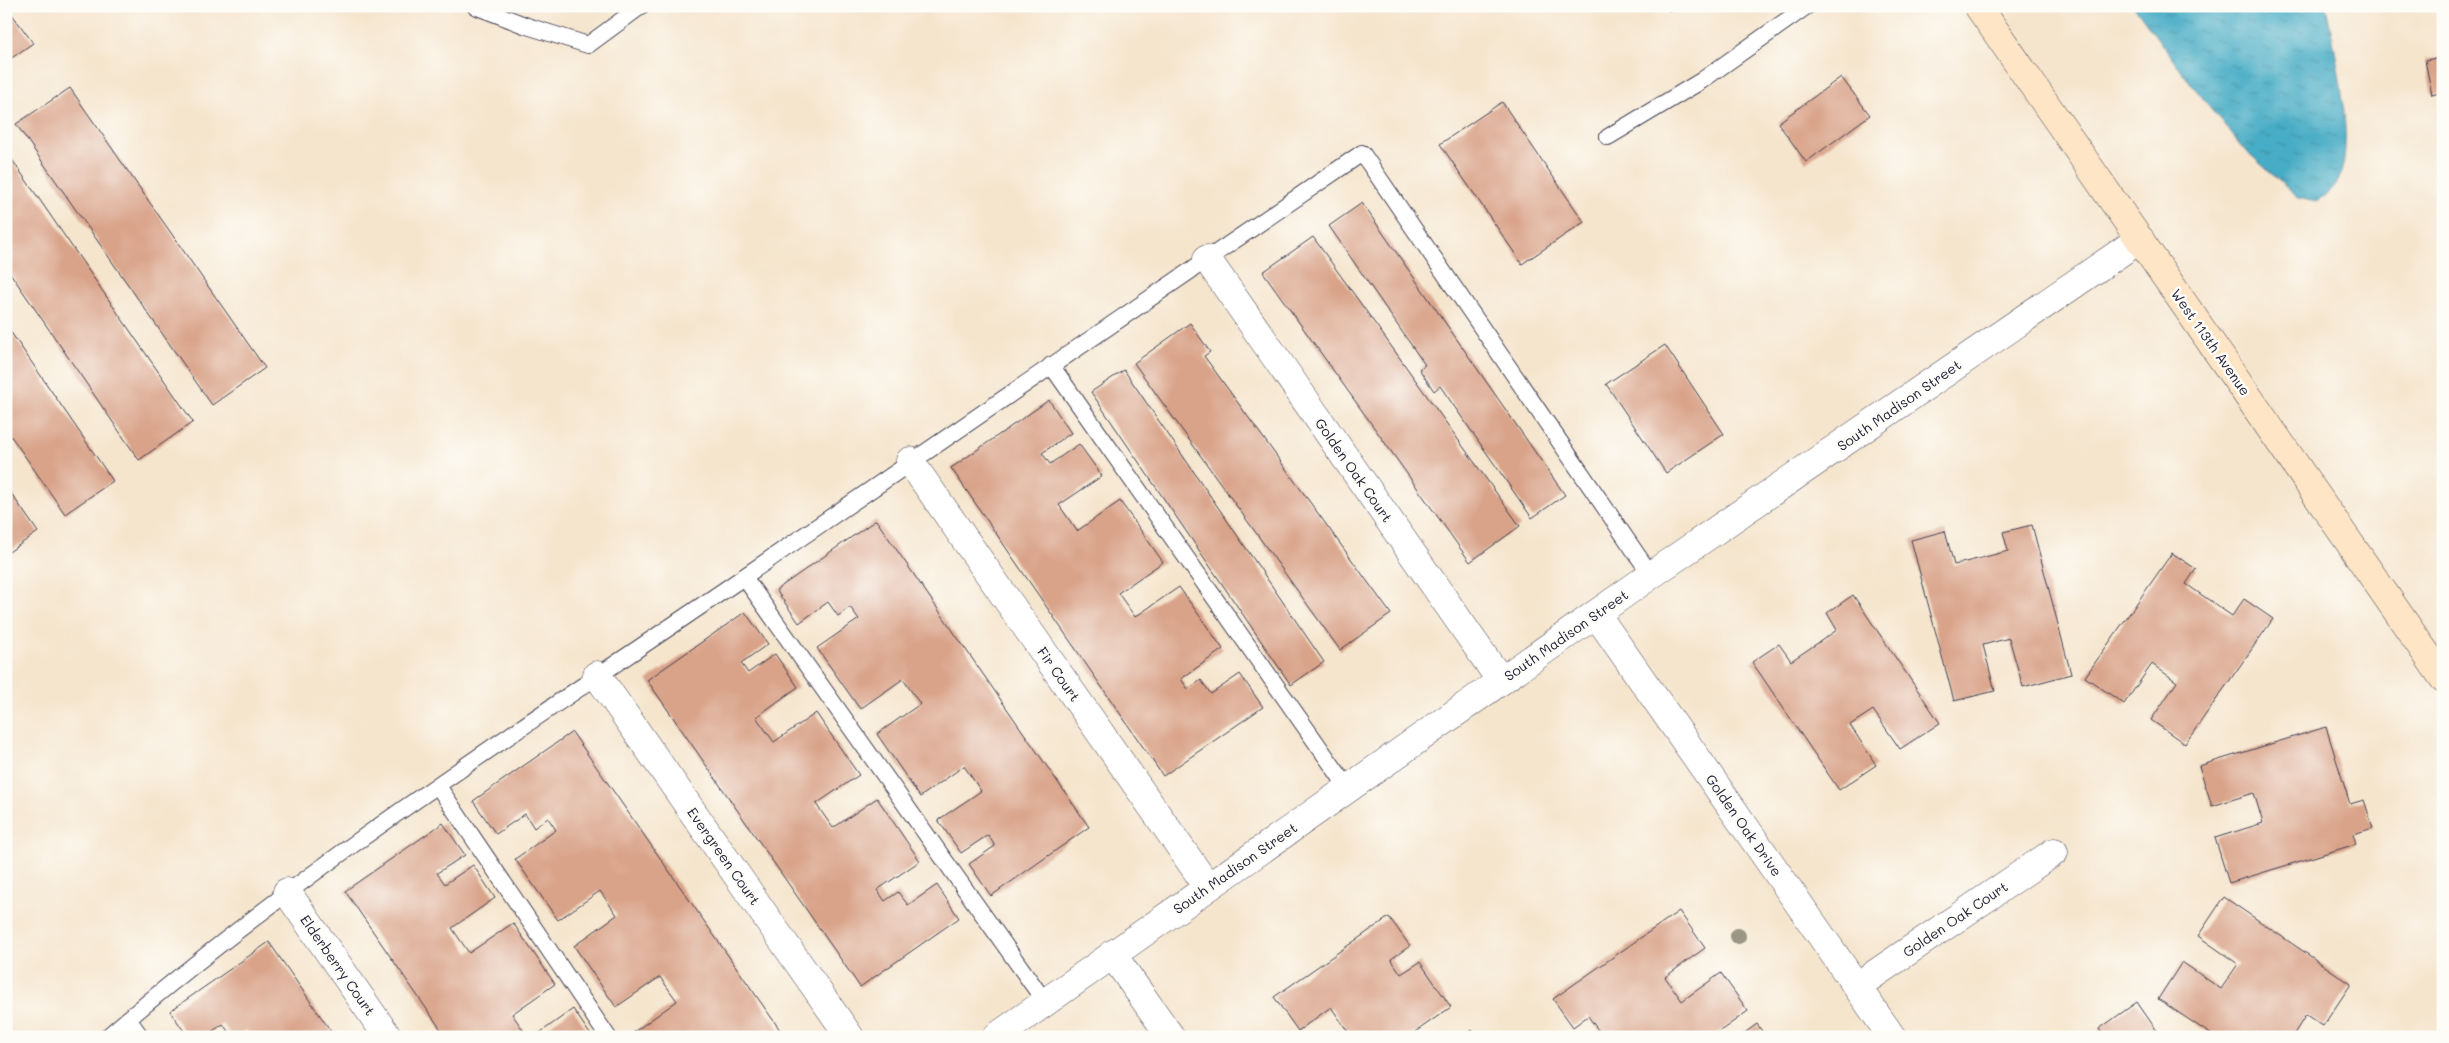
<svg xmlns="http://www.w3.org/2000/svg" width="2449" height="1043" font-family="Mali,sans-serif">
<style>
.water{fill:url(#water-ripples);stroke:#346780}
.building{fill:#d9a389}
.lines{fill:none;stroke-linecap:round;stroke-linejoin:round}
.lane-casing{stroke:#423f51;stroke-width:18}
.street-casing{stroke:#423f51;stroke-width:29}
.secondary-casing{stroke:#423f51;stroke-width:29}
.lane{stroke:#fff;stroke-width:16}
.street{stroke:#fff;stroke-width:28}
.secondary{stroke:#fde5c5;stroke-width:28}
.tree{fill:#9a9686}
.labels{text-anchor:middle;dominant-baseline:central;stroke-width:5;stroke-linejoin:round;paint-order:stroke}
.street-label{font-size:14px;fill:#22223b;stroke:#fdfcf7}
</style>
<defs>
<pattern id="water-ripples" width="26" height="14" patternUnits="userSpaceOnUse" patternTransform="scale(1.25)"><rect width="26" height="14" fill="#46acc5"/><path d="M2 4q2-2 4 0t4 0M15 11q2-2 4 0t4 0" fill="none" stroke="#3a8ca1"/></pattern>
</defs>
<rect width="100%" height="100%" fill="#fdfcf7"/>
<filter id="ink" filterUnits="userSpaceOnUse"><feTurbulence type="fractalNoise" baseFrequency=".02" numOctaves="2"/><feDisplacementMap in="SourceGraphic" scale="10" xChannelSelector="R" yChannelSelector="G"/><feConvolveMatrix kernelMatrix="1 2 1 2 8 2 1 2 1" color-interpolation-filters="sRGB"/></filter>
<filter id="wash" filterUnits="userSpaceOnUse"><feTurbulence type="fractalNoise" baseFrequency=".0096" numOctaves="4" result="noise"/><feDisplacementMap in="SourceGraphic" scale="20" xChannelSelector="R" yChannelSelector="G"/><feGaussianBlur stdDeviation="1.12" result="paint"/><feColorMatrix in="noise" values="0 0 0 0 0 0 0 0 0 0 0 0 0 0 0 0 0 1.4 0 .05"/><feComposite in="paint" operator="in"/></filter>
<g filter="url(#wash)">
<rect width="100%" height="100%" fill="#f5e5cd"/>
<path class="water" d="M2134,6H2326C2334,47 2360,154 2334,188C2330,193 2322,198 2316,202L2298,198L2242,147L2181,71Z"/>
<g id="blocks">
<g class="building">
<polygon points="6,6 33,43 6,62"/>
<polygon points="1666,6 1676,6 1669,11"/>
<polygon points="2443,57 2443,92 2432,95 2425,60"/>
<polygon points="1841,77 1870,115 1806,162 1778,123"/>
<polygon points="70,88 265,368 212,405 16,124"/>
<polygon points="1502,102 1584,222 1522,264 1440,144"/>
<polygon points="6,151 193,422 139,460 6,267"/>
<polygon points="1362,203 1565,495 1532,518 1440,386 1434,391 1419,369 1425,365 1329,226"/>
<polygon points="1313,237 1520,526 1470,562 1263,272"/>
<polygon points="1190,323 1210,352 1204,356 1391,614 1340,650 1134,363"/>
<polygon points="6,325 113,481 65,514 6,429"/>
<polygon points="1665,345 1724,434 1666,473 1606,384"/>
<polygon points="1124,370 1324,662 1291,685 1091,392"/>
<polygon points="1049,400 1071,433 1042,453 1050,464 1079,444 1102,476 1059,505 1077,531 1120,501 1163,562 1118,593 1135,617 1179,587 1223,649 1181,679 1188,689 1201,680 1211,694 1240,674 1263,707 1163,776 951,468"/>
<polygon points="6,486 38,532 6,554"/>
<polygon points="876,520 1089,827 991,896 969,864 995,846 988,835 961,853 938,820 981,791 964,766 920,797 877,734 920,704 903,679 860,709 817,648 859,619 850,607 838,616 828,602 799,623 776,590"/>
<polygon points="2032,525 2071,674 2023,687 2009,638 1983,645 1995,691 1954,701 1911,540 1945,531 1954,565 2008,551 2003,532"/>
<polygon points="2172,553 2196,569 2186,584 2232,616 2244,599 2273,619 2185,744 2151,720 2177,682 2152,664 2124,704 2085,677"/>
<polygon points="1853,595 1940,723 1900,749 1873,710 1850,725 1876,765 1839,790 1752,662 1779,644 1791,661 1837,630 1827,613"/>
<polygon points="745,612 768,644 741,663 748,673 775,654 798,687 756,717 774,742 816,713 859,775 816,804 833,828 877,798 920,861 877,890 885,901 898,892 908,905 937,885 959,918 860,987 647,680"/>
<polygon points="2326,727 2350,804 2364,800 2373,828 2353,834 2356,844 2229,883 2215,838 2263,823 2254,793 2212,806 2199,766"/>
<polygon points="572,732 785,1037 637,1037 634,1032 677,1001 660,977 616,1007 574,946 617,915 600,891 558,920 515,859 556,830 548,818 534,828 525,814 496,834 473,801"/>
<polygon points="443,823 465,855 437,873 445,884 473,865 495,898 452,928 469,953 513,923 555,984 512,1014 528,1037 446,1037 345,891"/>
<polygon points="2224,897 2351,984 2323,1026 2306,1015 2292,1037 2215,1037 2158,999 2182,962 2221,989 2238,964 2198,936"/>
<polygon points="1679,911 1705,948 1665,977 1682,1001 1721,973 1748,1011 1712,1037 1603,1037 1588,1016 1573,1027 1553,999"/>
<polygon points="1389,917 1410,946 1391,959 1401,974 1420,962 1451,1007 1408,1037 1342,1037 1348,1032 1331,1007 1298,1031 1274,997"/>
<polygon points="269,942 335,1037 251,1037 246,1030 236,1037 232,1037 223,1024 204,1037 188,1037 170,1011"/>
<polygon points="2137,1002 2161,1037 2104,1037 2099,1029"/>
<polygon points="573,1009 592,1037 534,1037"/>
<polygon points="1757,1024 1766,1037 1739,1037"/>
<polygon points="1472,1030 1477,1037 1463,1037"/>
</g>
</g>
</g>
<g filter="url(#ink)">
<use href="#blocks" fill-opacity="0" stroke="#423f51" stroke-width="1"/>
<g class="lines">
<defs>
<g id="lane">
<polyline points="475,6 527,26 588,45 641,6"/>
<polyline points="1608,137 1701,81 1807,6"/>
<polyline points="1051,365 1348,788"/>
<polyline points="744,577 1045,1002"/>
<polyline points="438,786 608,1037"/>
<polyline points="128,1019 141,1037"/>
<path d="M107,1037C306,865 529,724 745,576C951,436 1156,294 1362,153L1651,575"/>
</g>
<g id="street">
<polyline points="1207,259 1501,681"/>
<polyline points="910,461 1208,887"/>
<polyline points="1596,614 1892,1037"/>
<polyline points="597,675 850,1037"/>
<polyline points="287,892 388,1037"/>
<polyline points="1112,954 1171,1037"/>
<polyline points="1857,986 2054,852"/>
<polyline points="996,1037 1651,575 2140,239"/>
</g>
<polyline id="secondary" points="1978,6 2443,678"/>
</defs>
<use href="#lane" class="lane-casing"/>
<use href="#street" class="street-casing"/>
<use href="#secondary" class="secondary-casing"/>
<use href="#lane" class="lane"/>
<use href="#street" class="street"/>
<use href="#secondary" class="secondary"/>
</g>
<circle class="tree" cx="1738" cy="936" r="8"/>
</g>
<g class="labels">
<g class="street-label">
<text transform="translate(2211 342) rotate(55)">West 113th Avenue</text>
<text transform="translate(1899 405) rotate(-35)">South Madison Street</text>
<text transform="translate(1354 470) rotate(55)">Golden Oak Court</text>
<text transform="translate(1566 635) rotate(-35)">South Madison Street</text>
<text transform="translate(1059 674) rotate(55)">Fir Court</text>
<text transform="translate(1744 825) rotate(55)">Golden Oak Drive</text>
<text transform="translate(724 856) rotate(55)">Evergreen Court</text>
<text transform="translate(1235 868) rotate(-35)">South Madison Street</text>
<text transform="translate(1955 919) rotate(-34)">Golden Oak Court</text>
<text transform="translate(338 965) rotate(55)">Elderberry Court</text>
</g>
</g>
<rect width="2449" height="1043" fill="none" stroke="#fdfcf7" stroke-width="25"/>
</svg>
